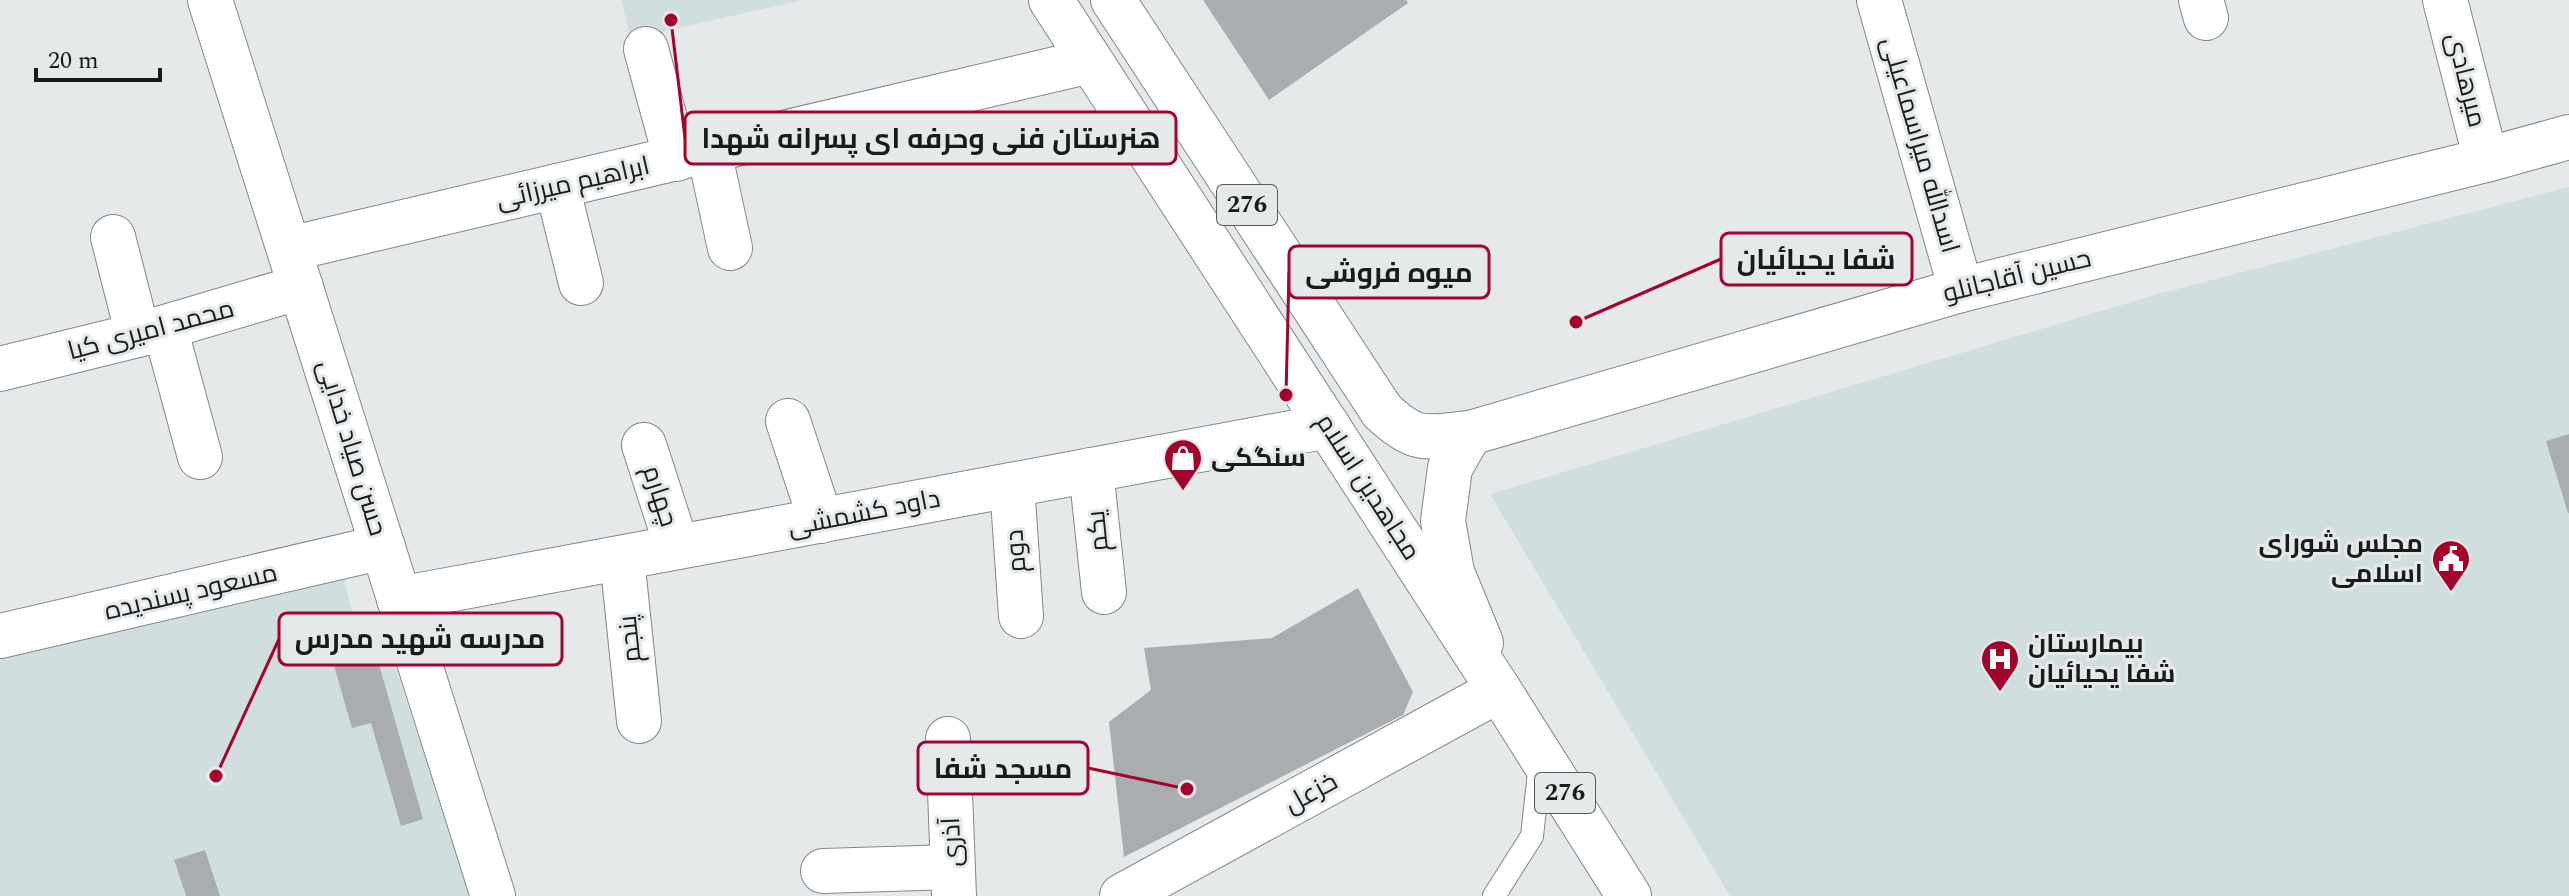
<svg xmlns="http://www.w3.org/2000/svg" width="2569" height="896" font-family="Spectral,Cairo,serif">
<style>
.built{fill:#d1dee0}
.building{fill:#aaadaf}
.lines{fill:none;stroke-linecap:round;stroke-linejoin:round}
.lane-casing{stroke:#848787;stroke-width:24}
.street-casing{stroke:#848787;stroke-width:46}
.secondary-casing{stroke:#848787;stroke-width:46}
.primary-casing{stroke:#848787;stroke-width:46}
.lane{stroke:#fff;stroke-width:22}
.street{stroke:#fff;stroke-width:44}
.secondary{stroke:#fff;stroke-width:44}
.primary{stroke:#fff;stroke-width:44}
.labels{text-anchor:middle;dominant-baseline:central;stroke-width:6;stroke-linejoin:round;paint-order:stroke}
.shield{fill:#e5e9e9;stroke:#575959;stroke-width:2}
.shield-label{font-size:24px;font-weight:bold;fill:#1a1b1b}
.street-label{font-size:26px;fill:#1a1b1b;stroke:#e5e9e9}
.poi-label{font-size:26px;font-weight:bold;fill:#1a1b1b;stroke:#e5e9e9;text-anchor:start}
.leader{fill:none;stroke:#a3042c;stroke-width:3}
.callout-dot{fill:#a3042c;stroke:#e5e9e9;stroke-width:3}
.callout{fill:#e5e9e9;stroke:#a3042c;stroke-width:3}
.callout-label{font-size:28px;text-anchor:middle;font-weight:bold;fill:#1a1b1b}
</style>
<rect width="100%" height="100%" fill="#e5e9e9"/>
<g class="built">
<polygon points="622,0 802,0 630,39"/>
<polygon points="2569,187 2569,896 1730,896 1490,494 2158,294"/>
<polygon points="341,567 361,648 387,641 470,896 0,896 0,657"/>
</g>
<g class="building">
<polygon points="1203,0 1406,0 1408,3 1269,100"/>
<polygon points="2569,434 2569,513 2568,513 2546,441"/>
<polygon points="1358,588 1413,692 1403,715 1124,857 1109,722 1151,690 1144,648 1272,638"/>
<polygon points="375,650 423,819 401,826 371,723 352,728 333,662"/>
<polygon points="205,850 220,896 186,896 174,860"/>
</g>
<g class="lines">
<defs>
<polyline id="lane" points="1494,896 1532,836 1540,763"/>
<g id="street">
<polyline points="1879,0 1961,290"/>
<polyline points="2201,0 2206,18"/>
<polyline points="2445,0 2486,160"/>
<polyline points="646,49 676,159"/>
<polyline points="709,151 730,248"/>
<polyline points="557,186 581,283"/>
<polyline points="113,237 138,335"/>
<polyline points="289,249 1090,61"/>
<polyline points="165,328 200,457"/>
<polyline points="0,369 138,335 301,287"/>
<polyline points="788,421 821,521"/>
<polyline points="644,445 677,547"/>
<polyline points="1091,470 1104,592"/>
<polyline points="1012,485 1021,616"/>
<polyline points="622,558 639,721"/>
<polyline points="399,599 1328,426"/>
<polyline points="0,636 383,547"/>
<polyline points="948,739 954,896"/>
<polyline points="823,871 952,867"/>
<polyline points="1122,896 1499,690"/>
</g>
<g id="secondary">
<polyline points="210,0 493,896"/>
<path d="M1382,411C1417,444 1425,437 1470,433L1961,290L2486,160L2569,137"/>
<polyline points="1470,433 1450,468 1443,521 1452,572 1481,643"/>
</g>
<g id="primary">
<polyline points="1051,0 1499,690 1629,896"/>
<polyline points="1113,0 1382,411"/>
</g>
</defs>
<use href="#lane" class="lane-casing"/>
<use href="#street" class="street-casing"/>
<use href="#secondary" class="secondary-casing"/>
<use href="#primary" class="primary-casing"/>
<use href="#lane" class="lane"/>
<use href="#street" class="street"/>
<use href="#secondary" class="secondary"/>
<use href="#primary" class="primary"/>
</g>
<defs>
<symbol id="shop-pin" viewBox="-11 -11 22 30"><path d="M0 17L-7.5 6A9.5 9.5 0 1 1 7.5 6Z" fill="#a3042c" stroke="#e5e9e9"/><path d="M-5-2.5h2.3a2.7 3.5 0 0 1 5.4 0H5L5.5 6h-11ZM-1.5-2.5h3a1.5 2.3 0 0 0-3 0Z" fill="#fff"/></symbol>
<symbol id="civic-pin" viewBox="-11 -11 22 30"><path d="M0 17L-7.5 6A9.5 9.5 0 1 1 7.5 6Z" fill="#a3042c" stroke="#e5e9e9"/><path d="M-.6-6.5H3V-4.5H.6V-3L4-1V1h2V6H-6V1h2V-1L-.6-3ZM-1.2 2.5V6h2.4V2.5Z" fill="#fff"/></symbol>
<symbol id="hospital-pin" viewBox="-11 -11 22 30"><path d="M0 17L-7.5 6A9.5 9.5 0 1 1 7.5 6Z" fill="#a3042c" stroke="#e5e9e9"/><path d="M-5-5h3v3.5h4V-5h3V5h-3V1.5h-4V5h-3Z" fill="#fff"/></symbol>
</defs>
<g fill-rule="evenodd">
<use href="#shop-pin" x="1161" y="436" width="44" height="60"/>
<use href="#civic-pin" x="2429" y="537" width="44" height="60"/>
<use href="#hospital-pin" x="1978" y="637" width="44" height="60"/>
</g>
<g class="labels">
<g class="shield">
<rect x="1217" y="185" width="60" height="40" rx="6"/>
<rect x="1535" y="773" width="60" height="40" rx="6"/>
</g>
<g class="shield-label">
<text x="1247" y="205">276</text>
<text x="1565" y="793">276</text>
</g>
<g class="street-label">
<text transform="translate(2466 80) rotate(76)">میرهادی</text>
<text transform="translate(1920 145) rotate(74)">اسدالله میراسماعیلی</text>
<text transform="translate(573 183) rotate(-13)">ابراهیم میرزائی</text>
<text transform="translate(2017 276) rotate(-14)">حسین آقاجانلو</text>
<text transform="translate(151 330) rotate(-15)">محمد امیری کیا</text>
<text transform="translate(352 448) rotate(73)">حسن صیاد خدایی</text>
<text transform="translate(1368 487) rotate(57)">مجاهدین اسلام</text>
<text transform="translate(660 496) rotate(72)">چهارم</text>
<text transform="translate(864 513) rotate(-11)">داود کشمشی</text>
<text transform="translate(1098 531) rotate(-96)">یکم</text>
<text transform="translate(1016 551) rotate(-94)">دوم</text>
<text transform="translate(191 592) rotate(-13)">مسعود پسندیده</text>
<text transform="translate(630 639) rotate(-96)">پنجم</text>
<text transform="translate(1311 793) rotate(-29)">خزعل</text>
<text transform="translate(952 842) rotate(-92)">آذری</text>
</g>
<g class="poi-label">
<text x="1211" y="458">سنگکی</text>
<text x="2423" y="544" text-anchor="end">مجلس شورای<tspan x="2423" dy="30">اسلامی</tspan></text>
<text x="2028" y="644">بیمارستان<tspan x="2028" dy="30">شفا یحیائیان</tspan></text>
</g>
</g>
<path class="leader" d="M671 20L685 138M1576 322L1721 259M1286 395L1289 272M216 776L279 639M1187 789L1088 768"/>
<g class="callout-dot">
<circle cx="671" cy="20" r="8"/>
<circle cx="1576" cy="322" r="8"/>
<circle cx="1286" cy="395" r="8"/>
<circle cx="216" cy="776" r="8"/>
<circle cx="1187" cy="789" r="8"/>
</g>
<g class="callout">
<rect x="685" y="112" width="491" height="52" rx="8"/>
<rect x="1721" y="233" width="191" height="52" rx="8"/>
<rect x="1289" y="246" width="200" height="52" rx="8"/>
<rect x="279" y="613" width="283" height="52" rx="8"/>
<rect x="918" y="742" width="170" height="52" rx="8"/>
</g>
<g class="callout-label">
<text x="931" y="148">هنرستان فنی وحرفه ای پسرانه شهدا</text>
<text x="1816" y="269">شفا یحیائیان</text>
<text x="1389" y="282">میوه فروشی</text>
<text x="420" y="648">مدرسه شهید مدرس</text>
<text x="1003" y="778">مسجد شفا</text>
</g>
<path d="M36 68v12h124v-12" fill="none" stroke="#1a1b1b" stroke-width="4"/>
<text x="48" y="68" font-size="24" fill="#1a1b1b" stroke="#e5e9e9" stroke-width="6" paint-order="stroke">20 m</text>
</svg>
